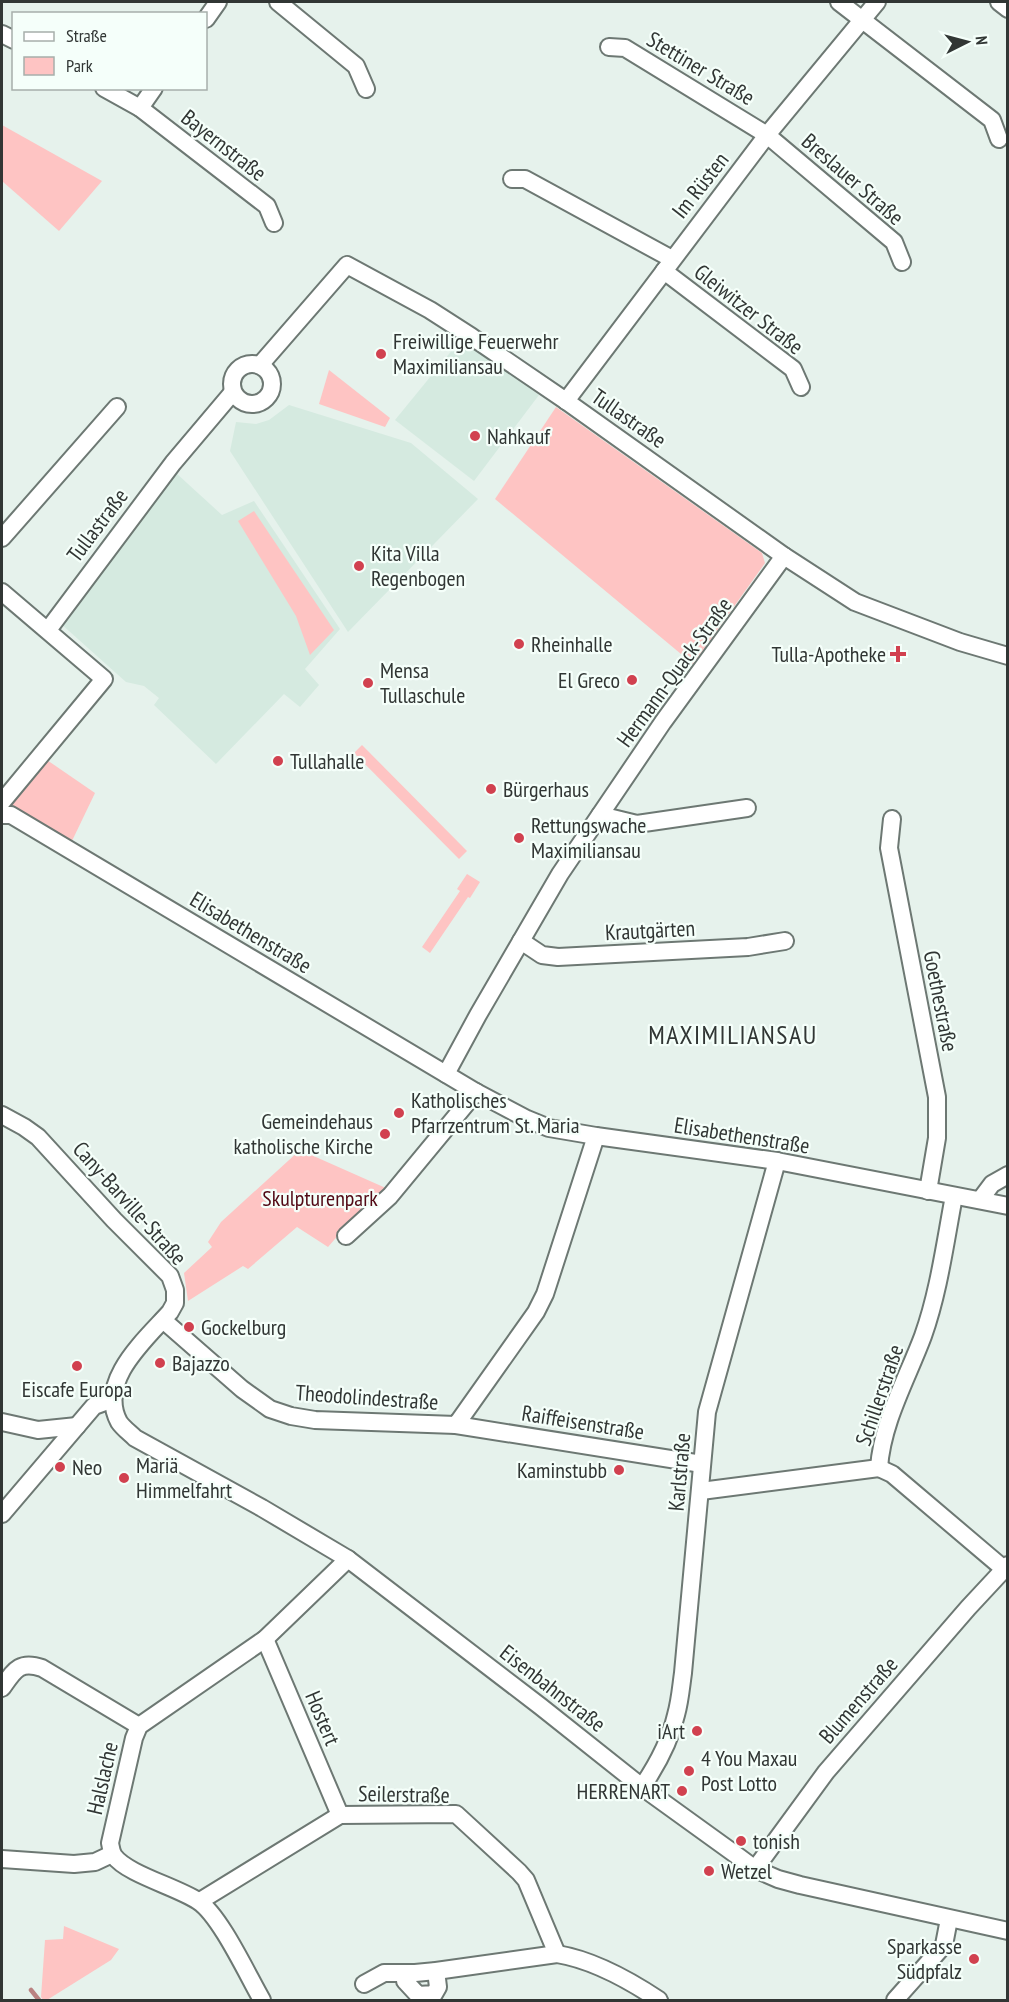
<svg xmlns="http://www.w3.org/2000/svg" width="1009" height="2002" font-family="'PT Sans Narrow',sans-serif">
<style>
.built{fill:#d5eae0}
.green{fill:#fec4c3}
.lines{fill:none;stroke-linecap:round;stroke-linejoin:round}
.stream{stroke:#ba8281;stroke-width:4.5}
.street-casing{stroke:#6d7873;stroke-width:20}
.street{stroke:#fff;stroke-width:16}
.poi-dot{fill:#d1414f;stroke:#f5fffa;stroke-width:2}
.labels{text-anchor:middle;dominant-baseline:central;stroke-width:4.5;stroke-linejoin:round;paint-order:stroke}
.street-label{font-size:22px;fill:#313634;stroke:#f5fffa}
.poi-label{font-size:22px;fill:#313634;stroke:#f5fffa;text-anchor:start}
.park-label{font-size:22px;fill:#520915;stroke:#f5fffa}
.quarter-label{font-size:26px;letter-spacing:1.5px;fill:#313634;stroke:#f5fffa}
</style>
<rect width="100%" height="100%" fill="#e6f2ec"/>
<g class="built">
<polygon points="462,338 539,395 474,481 395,420"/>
<polygon points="289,405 411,443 478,499 348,632 230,451 236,422 256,424 269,420"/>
<polygon points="176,473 222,515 254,501 340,629 305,669 319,685 300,707 284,694 216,764 154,705 159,698 144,686 126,682 60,623"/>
</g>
<g class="green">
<polygon points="2,125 102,181 59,231 2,181"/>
<polygon points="329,370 390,418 385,427 319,404"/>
<polygon points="556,407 762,553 765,563 693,664 495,499"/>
<polygon points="254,511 334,630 310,655 296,616 238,521"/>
<polygon points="362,745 467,851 459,859 354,753"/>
<polygon points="44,758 95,793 71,843 7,806"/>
<polygon points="467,874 480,882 470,898 468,897 430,953 422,947 460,891 457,889"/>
<polygon points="300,1150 388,1189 341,1232 328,1247 297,1227 248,1269 243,1266 188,1301 184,1273 212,1247 208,1242 221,1222"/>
<polygon points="64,1926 119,1949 111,1960 47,2000 43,2000 41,1997 45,1940 63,1939"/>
</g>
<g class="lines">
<polyline class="stream" points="31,1990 39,2000"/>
<defs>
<g id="street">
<polyline points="278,2 356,66 366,89"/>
<polyline points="839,2 992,120 999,139"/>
<polyline points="999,2 1008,9"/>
<polyline points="206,19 218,2"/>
<polyline points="2,34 14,40"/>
<polyline points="609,47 625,48 767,135 894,242 902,262"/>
<polyline points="104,88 140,108 267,206 274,223"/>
<polyline points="140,108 154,88"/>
<polyline points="512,179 525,179 672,259"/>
<polyline points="664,271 793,369 801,387"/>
<circle cx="252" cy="384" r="20"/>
<polyline points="260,365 347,265 430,310 472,337 566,401 784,556 855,602 960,642 1008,656"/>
<polyline points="566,401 767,135 877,2"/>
<polyline points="2,538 117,407"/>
<polyline points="2,592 104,679 2,802"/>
<polyline points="48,630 173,463 233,392"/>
<polyline points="2,815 11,815 476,1092 527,1119 549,1128 596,1136 777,1161 1008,1206"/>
<polyline points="600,815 637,824 747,808"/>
<polyline points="892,819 889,848 937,1097 937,1138 928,1191"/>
<polyline points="521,941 542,955 558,957 748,947 785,941"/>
<polyline points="446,1074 478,1015 560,874 663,722 784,556"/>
<path d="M2,1115L24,1127L38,1137L114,1220L170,1276L175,1290V1303L170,1312C145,1340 97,1381 119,1422C123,1428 130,1433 135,1438L262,1508L348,1559L540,1706L642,1787L739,1857L755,1869L778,1879L800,1885L1008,1931"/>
<polyline points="980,1200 992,1184 1008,1175"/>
<polyline points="346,1236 390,1196 476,1092"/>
<polyline points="163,1320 242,1389 270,1409 291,1416 315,1420 456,1425 536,1312 545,1294 596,1136"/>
<polyline points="2,1422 38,1430 77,1426"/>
<polyline points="456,1425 702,1464"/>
<path d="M879,1468C882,1422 907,1379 923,1336C939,1291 945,1243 954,1196"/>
<polyline points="879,1468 892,1474 1004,1569"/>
<polyline points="701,1491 879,1468"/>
<polyline points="2,1514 94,1406 113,1399"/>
<polyline points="265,1639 340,1815"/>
<path d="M2,1688C14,1671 19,1660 42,1668L139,1726"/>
<path d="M642,1787C657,1765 670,1741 676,1715C680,1701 681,1687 683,1673L707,1412L777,1161"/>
<polyline points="2,1859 74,1864 95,1862 112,1854"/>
<polyline points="755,1869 826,1772 968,1608 1008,1565"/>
<polyline points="200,1901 340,1815 456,1814 519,1872 526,1880 557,1954"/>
<polyline points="405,1973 405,1981 418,1995 434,1994 438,1987 436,1971"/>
<path d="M364,1984L384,1973H415L436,1971L557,1954C594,1960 629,1980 659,2000"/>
<path d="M262,2000C248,1976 220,1915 198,1901C177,1887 127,1874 114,1856C111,1852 111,1847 110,1843L134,1738L139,1726L265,1639L348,1559"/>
<polyline points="895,2000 944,1945 949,1919"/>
</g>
</defs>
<use href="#street" class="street-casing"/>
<use href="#street" class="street"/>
</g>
<g class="poi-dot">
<circle cx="381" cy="354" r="6"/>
<circle cx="475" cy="436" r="6"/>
<circle cx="359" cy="566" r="6"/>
<circle cx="519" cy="644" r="6"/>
<path d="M895 645h6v6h6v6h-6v6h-6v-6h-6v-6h6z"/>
<circle cx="632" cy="680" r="6"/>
<circle cx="368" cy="683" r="6"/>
<circle cx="278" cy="761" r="6"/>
<circle cx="491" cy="789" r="6"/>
<circle cx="519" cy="838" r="6"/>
<circle cx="399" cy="1113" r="6"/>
<circle cx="385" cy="1134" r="6"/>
<circle cx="189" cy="1327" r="6"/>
<circle cx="160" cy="1363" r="6"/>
<circle cx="77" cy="1366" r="6"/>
<circle cx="60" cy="1467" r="6"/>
<circle cx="619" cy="1470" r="6"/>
<circle cx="124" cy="1478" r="6"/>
<circle cx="697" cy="1731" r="6"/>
<circle cx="689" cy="1771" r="6"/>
<circle cx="682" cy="1791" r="6"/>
<circle cx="741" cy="1841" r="6"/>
<circle cx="709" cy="1871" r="6"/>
<circle cx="974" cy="1959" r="6"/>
</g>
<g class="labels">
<g class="street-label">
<text transform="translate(701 68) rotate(31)">Stettiner Straße</text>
<text transform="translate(224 145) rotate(38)">Bayernstraße</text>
<text transform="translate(853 179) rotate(41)">Breslauer Straße</text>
<text transform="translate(700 185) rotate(-52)">Im Rüsten</text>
<text transform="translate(749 309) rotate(38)">Gleiwitzer Straße</text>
<text transform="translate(629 418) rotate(35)">Tullastraße</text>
<text transform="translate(97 525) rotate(-53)">Tullastraße</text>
<text transform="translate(674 672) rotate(-54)">Hermann-Quack-Straße</text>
<text transform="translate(650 930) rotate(-3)">Krautgärten</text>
<text transform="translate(251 932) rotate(31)">Elisabethenstraße</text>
<text transform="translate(941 1001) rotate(79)">Goethestraße</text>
<text transform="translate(742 1135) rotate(9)">Elisabethenstraße</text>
<text transform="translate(130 1203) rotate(48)">Cany-Barville-Straße</text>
<text transform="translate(879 1395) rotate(-71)">Schillerstraße</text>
<text transform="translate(367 1397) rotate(4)">Theodolindestraße</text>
<text transform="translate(583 1422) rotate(9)">Raiffeisenstraße</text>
<text transform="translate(679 1472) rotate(-85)">Karlstraße</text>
<text transform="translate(553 1688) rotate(38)">Eisenbahnstraße</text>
<text transform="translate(858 1700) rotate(-49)">Blumenstraße</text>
<text transform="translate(323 1718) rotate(67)">Hostert</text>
<text transform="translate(102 1778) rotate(-77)">Halslache</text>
<text transform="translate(404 1794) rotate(1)">Seilerstraße</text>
</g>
<g class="poi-label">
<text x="393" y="341">Freiwillige Feuerwehr<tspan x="393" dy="25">Maximiliansau</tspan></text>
<text x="487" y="436">Nahkauf</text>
<text x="371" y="553">Kita Villa<tspan x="371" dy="25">Regenbogen</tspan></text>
<text x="531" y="644">Rheinhalle</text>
<text x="886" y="654" text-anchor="end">Tulla-Apotheke</text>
<text x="380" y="670">Mensa<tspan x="380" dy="25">Tullaschule</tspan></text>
<text x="620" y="680" text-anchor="end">El Greco</text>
<text x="290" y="761">Tullahalle</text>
<text x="503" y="789">Bürgerhaus</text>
<text x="531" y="825">Rettungswache<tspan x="531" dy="25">Maximiliansau</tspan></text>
<text x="411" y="1100">Katholisches<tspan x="411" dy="25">Pfarrzentrum St. Maria</tspan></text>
<text x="373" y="1121" text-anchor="end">Gemeindehaus<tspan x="373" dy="25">katholische Kirche</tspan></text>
<text x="201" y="1327">Gockelburg</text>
<text x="172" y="1363">Bajazzo</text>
<text x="77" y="1389" text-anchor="middle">Eiscafe Europa</text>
<text x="136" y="1465">Mariä<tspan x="136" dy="25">Himmelfahrt</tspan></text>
<text x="72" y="1467">Neo</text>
<text x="607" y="1470" text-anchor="end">Kaminstubb</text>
<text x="685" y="1731" text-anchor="end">iArt</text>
<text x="701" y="1758">4 You Maxau<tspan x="701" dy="25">Post Lotto</tspan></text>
<text x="670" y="1791" text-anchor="end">HERRENART</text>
<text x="753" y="1841">tonish</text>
<text x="721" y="1871">Wetzel</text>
<text x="962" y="1946" text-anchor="end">Sparkasse<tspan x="962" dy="25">Südpfalz</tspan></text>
</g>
<g class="park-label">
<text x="320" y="1198">Skulpturenpark</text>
</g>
<g class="quarter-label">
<text x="733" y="1034">MAXIMILIANSAU</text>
</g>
</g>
<rect width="1009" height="2002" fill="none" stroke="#313634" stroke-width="6"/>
<rect x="12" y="12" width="195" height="78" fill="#f5fffa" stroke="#a7afab" stroke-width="1.5"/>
<rect x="24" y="32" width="30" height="9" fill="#ffffff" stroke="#a7afab" stroke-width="1.5"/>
<text x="66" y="42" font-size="18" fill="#313634">Straße</text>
<rect x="24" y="57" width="30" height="18" fill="#fec4c3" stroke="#a7afab" stroke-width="1.5"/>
<text x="66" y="72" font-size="18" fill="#313634">Park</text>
<g transform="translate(967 42) rotate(84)" stroke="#f5fffa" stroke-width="4.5" paint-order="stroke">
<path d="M0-4.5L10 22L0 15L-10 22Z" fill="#313634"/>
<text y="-9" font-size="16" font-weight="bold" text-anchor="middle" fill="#313634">N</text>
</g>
</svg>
